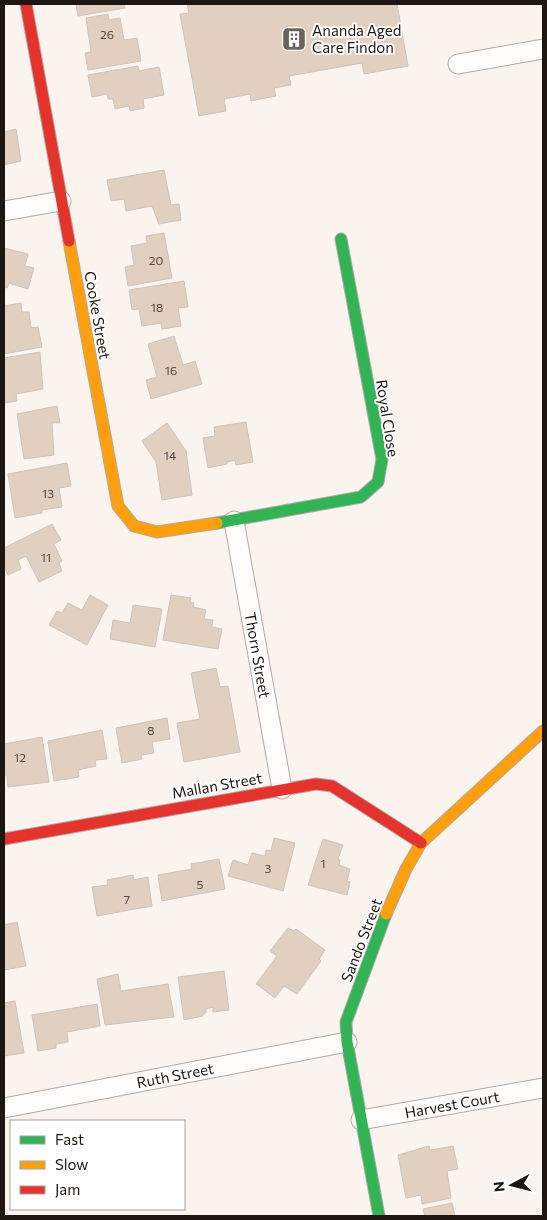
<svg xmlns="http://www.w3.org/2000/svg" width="547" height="1220" font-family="Commissioner,sans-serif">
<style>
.building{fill:#e1cfc0;stroke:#cbc5c0}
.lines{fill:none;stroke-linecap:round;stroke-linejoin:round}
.street-casing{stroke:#b1aaa5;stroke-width:21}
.fast-casing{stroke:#b1aaa5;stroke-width:13}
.slow-casing{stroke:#b1aaa5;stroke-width:13}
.jam-casing{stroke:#b1aaa5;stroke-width:13}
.street{stroke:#fefdfc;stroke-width:19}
.fast{stroke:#30b455;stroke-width:11}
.slow{stroke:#ff9f0a;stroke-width:11}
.jam{stroke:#e5322d;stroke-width:11}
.labels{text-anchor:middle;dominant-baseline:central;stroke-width:4;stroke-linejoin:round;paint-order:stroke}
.number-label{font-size:12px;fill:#4f453d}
.poi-label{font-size:15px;fill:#1e1711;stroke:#fff;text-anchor:start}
.street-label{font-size:15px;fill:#1e1711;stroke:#fff}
</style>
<rect width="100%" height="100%" fill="#faf3ee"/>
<g class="building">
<polygon points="76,4 124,4 125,8 78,16"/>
<polygon points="187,4 397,4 408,66 364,74 362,63 289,76 291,85 274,88 276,96 251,101 250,94 224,99 226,111 199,116 180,14 189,13"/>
<polygon points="108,14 109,20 120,18 124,40 137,38 141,61 88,70 85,53 91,52 86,18"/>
<polygon points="138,66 139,71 159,67 164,95 143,99 144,108 130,111 129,106 115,109 113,99 108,99 107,94 92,97 88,75"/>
<polygon points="16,129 21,161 4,165 4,132"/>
<polygon points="164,170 171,205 179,204 181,220 159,224 152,206 126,211 124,199 111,201 107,180"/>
<polygon points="164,233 172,278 128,286 125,267 134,265 131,246 147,243 146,236"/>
<polygon points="4,248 28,254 25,266 34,268 28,289 9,283 7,288 4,287"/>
<polygon points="184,281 188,307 178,308 181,326 162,329 161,323 142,326 139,309 132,310 129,290"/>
<polygon points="21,303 22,312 29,312 31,328 38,327 42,347 4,354 4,306"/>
<polygon points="174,336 183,365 195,361 202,384 151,399 146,380 157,377 148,344"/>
<polygon points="40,352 43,389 16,394 17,401 4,403 4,358"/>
<polygon points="57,406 60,423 52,423 54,455 24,459 17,414"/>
<polygon points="246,422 253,462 236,465 235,460 227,462 227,464 208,468 203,438 215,436 214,427"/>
<polygon points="167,423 186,451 192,495 162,500 156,462 142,441"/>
<polygon points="67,463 71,486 59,488 62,507 42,510 42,513 15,518 8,474"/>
<polygon points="52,524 61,540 54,544 62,561 59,563 62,571 39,582 26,556 18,560 21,569 8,575 4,566 4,548"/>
<polygon points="90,595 108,605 87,645 49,625 57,611 62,613 68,603 82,610"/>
<polygon points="171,595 191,598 190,602 194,603 193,607 206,610 204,619 213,620 212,627 222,629 218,649 163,640"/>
<polygon points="133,605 162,609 155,647 110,639 113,620 130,623"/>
<polygon points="216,668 220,687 228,686 240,752 184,762 177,723 200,719 191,673"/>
<polygon points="167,718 170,739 152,742 154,753 141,755 142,759 122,763 116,728"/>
<polygon points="102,730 107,759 95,760 96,766 78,770 79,777 54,781 48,741"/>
<polygon points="42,737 49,782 8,787 7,775 4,775 4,744"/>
<polygon points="274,838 295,843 283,891 228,876 233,860 248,865 252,853 265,856 266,850 271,851"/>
<polygon points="323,839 343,845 338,859 340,860 339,865 350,869 347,881 350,882 347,895 308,885"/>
<polygon points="219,859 225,889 162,901 158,875 192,869 191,864"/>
<polygon points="133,875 134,880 148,877 152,906 97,916 92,887 108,885 107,880"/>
<polygon points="17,922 26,966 4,970 4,925"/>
<polygon points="288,928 294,931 296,929 325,950 319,959 321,961 297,994 284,986 275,998 256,984 277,956 270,951"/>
<polygon points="224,971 229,1010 213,1012 213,1007 206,1009 206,1013 203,1014 203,1016 184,1020 178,977"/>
<polygon points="118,974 121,991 168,984 174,1017 105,1025 97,979"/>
<polygon points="15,1001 24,1053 4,1056 4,1003"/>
<polygon points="97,1004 100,1026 67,1032 68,1042 56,1044 56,1048 38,1051 32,1015"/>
<polygon points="429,1146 430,1150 453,1146 458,1169 447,1171 451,1198 422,1204 421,1195 406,1198 398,1155"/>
<polygon points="452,1203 455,1216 425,1216 423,1209"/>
</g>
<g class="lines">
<defs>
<g id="street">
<polyline points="458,64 543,49"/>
<polyline points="4,211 61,201"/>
<polyline points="234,521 282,789"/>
<polyline points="4,1108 347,1042"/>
<polyline points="361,1120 543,1088"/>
</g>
<g id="fast">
<polyline points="217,523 361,497 378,482 382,459 341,239"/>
<polyline points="379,1216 347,1042 346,1022 386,914"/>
</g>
<g id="slow">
<polyline points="69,241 118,506 134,526 157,532 217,523"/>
<polyline points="386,914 406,869 421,843 543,731"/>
</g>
<g id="jam">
<polyline points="26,4 69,241"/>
<polyline points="4,839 316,784 332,786 421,843"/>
</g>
</defs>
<use href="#street" class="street-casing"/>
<use href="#fast" class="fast-casing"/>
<use href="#slow" class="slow-casing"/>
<use href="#jam" class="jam-casing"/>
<use href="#street" class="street"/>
<use href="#fast" class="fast"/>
<use href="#slow" class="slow"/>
<use href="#jam" class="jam"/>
</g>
<defs>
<symbol id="building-square" viewBox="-11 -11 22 22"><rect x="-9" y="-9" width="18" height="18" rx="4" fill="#6b645e" stroke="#fff"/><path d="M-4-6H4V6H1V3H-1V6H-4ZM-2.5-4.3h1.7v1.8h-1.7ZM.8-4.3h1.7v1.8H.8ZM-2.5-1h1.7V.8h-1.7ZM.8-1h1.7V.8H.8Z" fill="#fff"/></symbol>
</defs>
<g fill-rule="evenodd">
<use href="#building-square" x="280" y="25" width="28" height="28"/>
</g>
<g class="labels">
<g class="number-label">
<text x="107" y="34">26</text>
<text x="156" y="260">20</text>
<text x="157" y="307">18</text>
<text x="171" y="370">16</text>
<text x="170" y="455">14</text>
<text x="48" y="493">13</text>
<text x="46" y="557">11</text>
<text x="151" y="730">8</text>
<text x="20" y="757">12</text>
<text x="323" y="863">1</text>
<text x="268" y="868">3</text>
<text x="200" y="884">5</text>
<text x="127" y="899">7</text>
</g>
<g class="poi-label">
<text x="312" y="30">Ananda Aged<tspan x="312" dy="17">Care Findon</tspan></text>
</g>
<g class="street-label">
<text transform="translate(98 315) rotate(80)">Cooke Street</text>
<text transform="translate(388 418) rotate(81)">Royal Close</text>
<text transform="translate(258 655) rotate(80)">Thorn Street</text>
<text transform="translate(217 785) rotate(-10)">Mallan Street</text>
<text transform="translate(361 940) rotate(-69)">Sando Street</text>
<text transform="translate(175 1075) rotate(-11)">Ruth Street</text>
<text transform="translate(452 1104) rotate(-10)">Harvest Court</text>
</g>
</g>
<rect width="547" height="1220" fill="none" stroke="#1e1711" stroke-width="10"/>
<rect x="10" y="1120" width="175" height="90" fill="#ffffff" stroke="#a5a2a0"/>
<rect x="20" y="1136" width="25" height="8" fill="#30b455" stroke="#a5a2a0"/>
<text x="55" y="1145" font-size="15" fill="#1e1711">Fast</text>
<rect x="20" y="1161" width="25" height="8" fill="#ff9f0a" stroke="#a5a2a0"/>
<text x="55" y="1170" font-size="15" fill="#1e1711">Slow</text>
<rect x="20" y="1186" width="25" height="8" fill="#e5322d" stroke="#a5a2a0"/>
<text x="55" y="1195" font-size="15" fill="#1e1711">Jam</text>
<g transform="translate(512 1185) rotate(263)" stroke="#ffffff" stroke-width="4" paint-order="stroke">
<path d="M0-4L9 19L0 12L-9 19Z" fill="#1e1711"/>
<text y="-8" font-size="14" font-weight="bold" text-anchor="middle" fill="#1e1711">N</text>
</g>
</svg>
